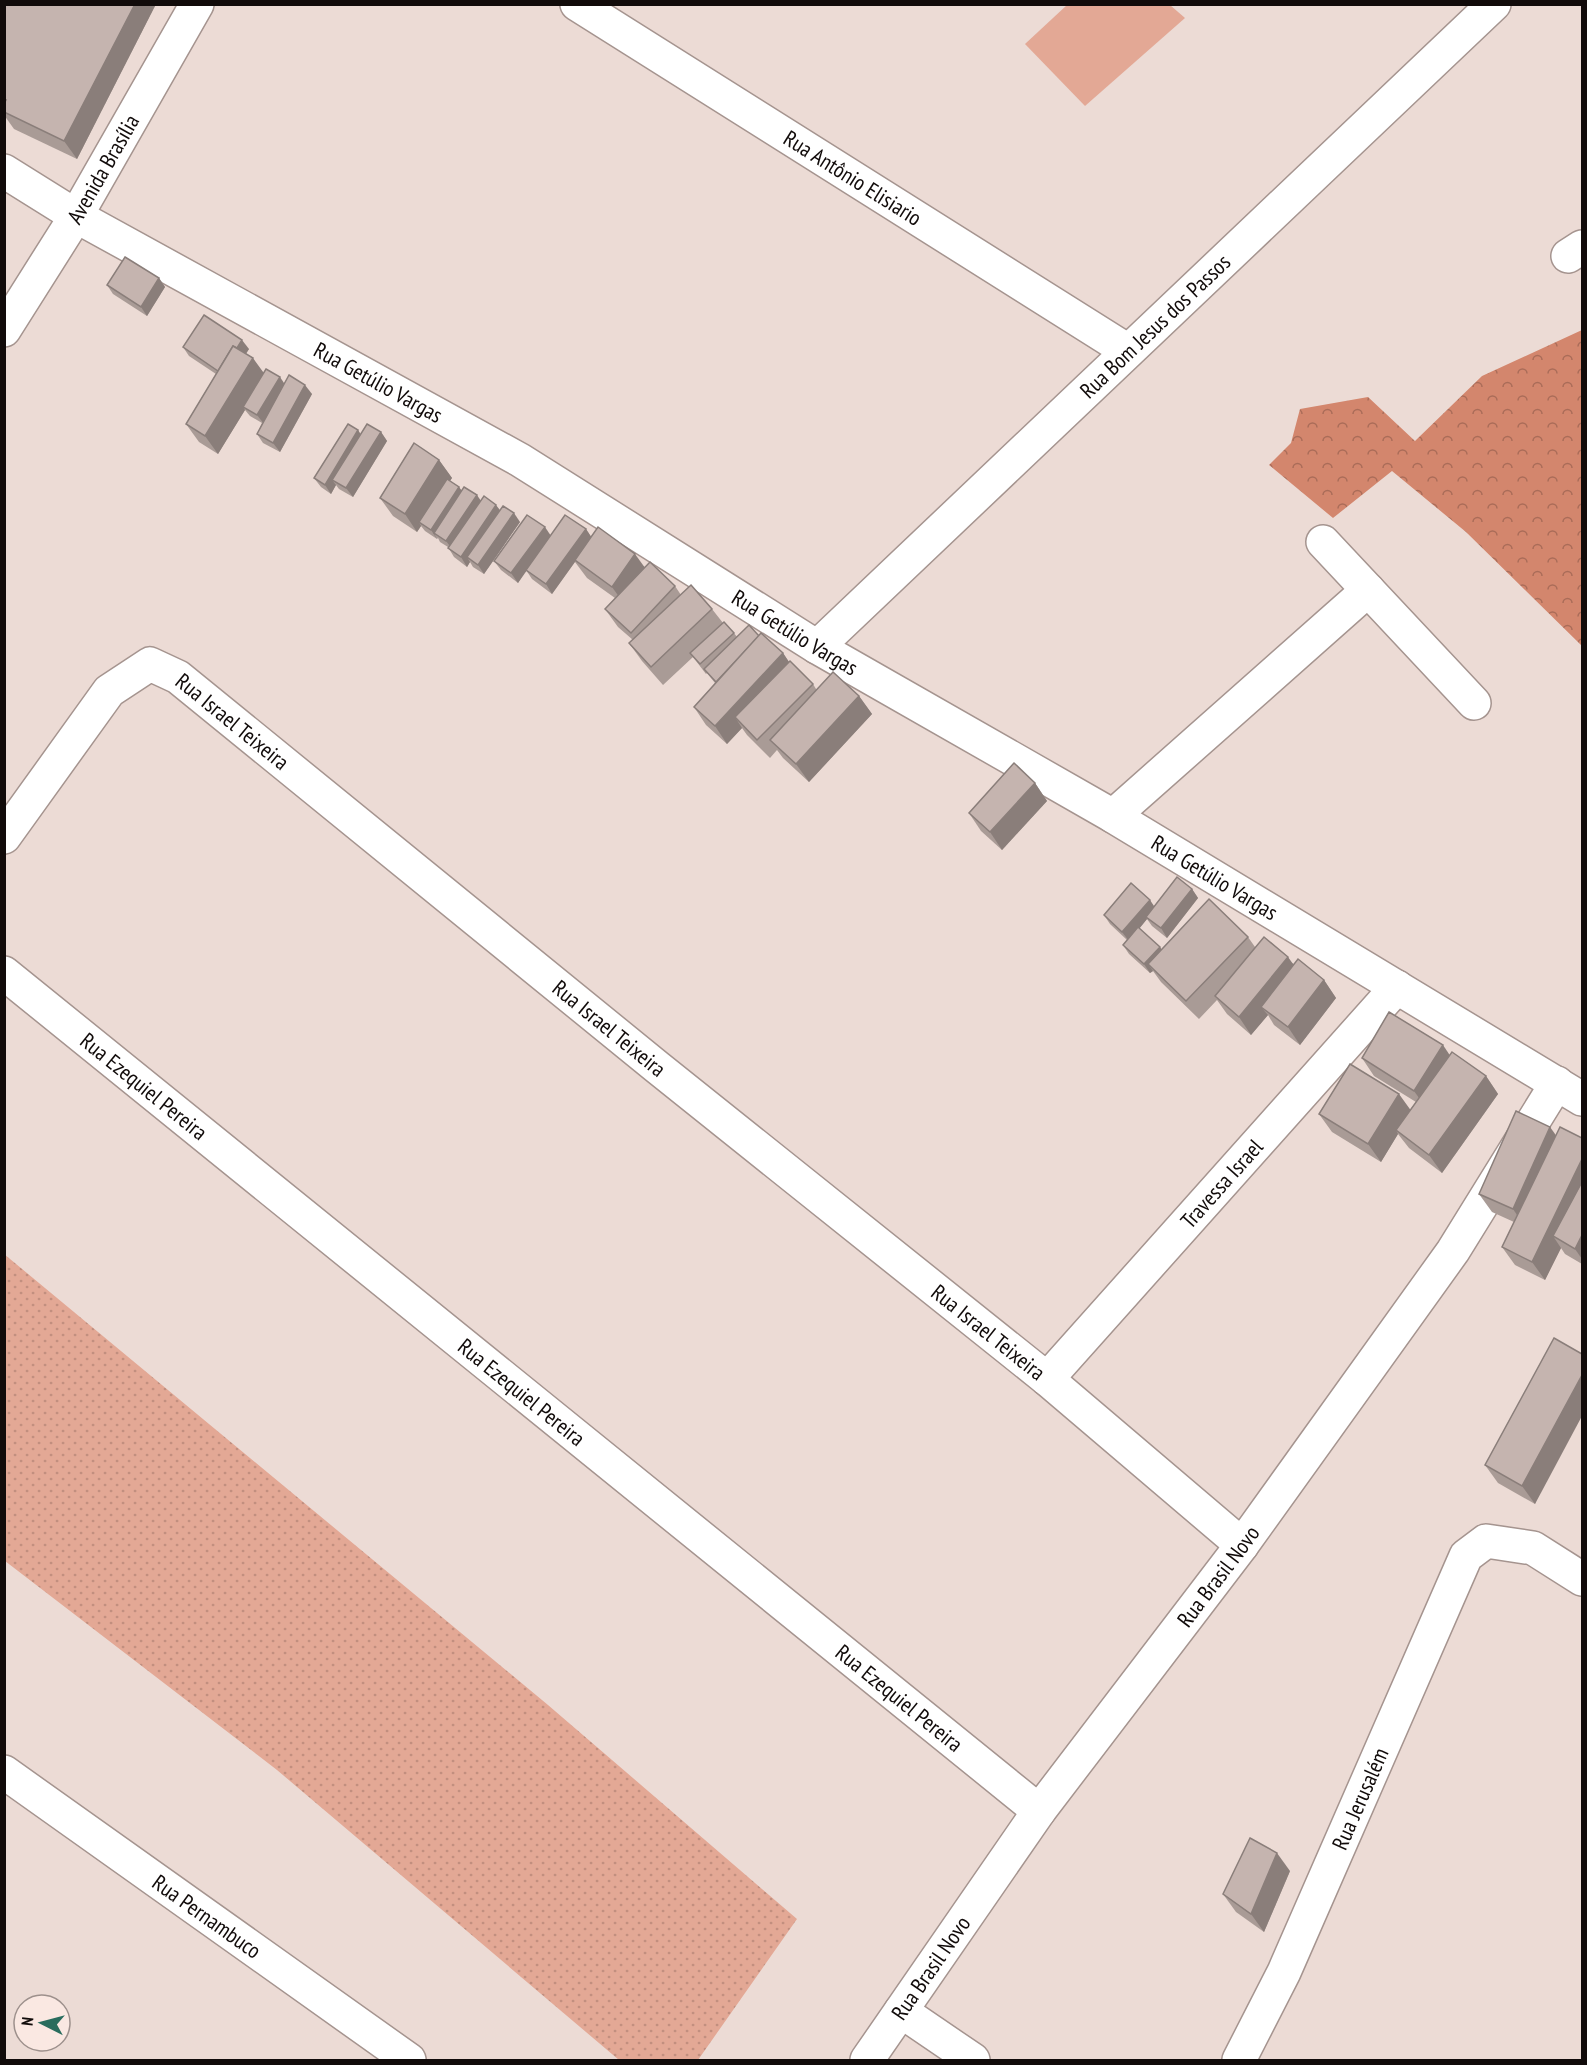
<svg xmlns="http://www.w3.org/2000/svg" width="1587" height="2065" font-family="'PT Sans Narrow',sans-serif">
<style>
.green{fill:url(#green-dots)}
.forest{fill:url(#forest-crowns)}
.pitch{fill:#e3a895}
.lines{fill:none;stroke-linecap:round;stroke-linejoin:round}
.street-casing{stroke:#a5948f;stroke-width:36}
.secondary-casing{stroke:#a5948f;stroke-width:36}
.street{stroke:#fff;stroke-width:33}
.secondary{stroke:#fff;stroke-width:33}
.wall{fill:#a99b96}
.shaded-wall{fill:#8a7e7a}
.building{fill:#c5b4af;stroke:#8a7e7a;stroke-width:1.5}
.labels{text-anchor:middle;dominant-baseline:central;stroke-width:6;stroke-linejoin:round;paint-order:stroke}
.street-label{font-size:22px;fill:#110b0a;stroke:#fae8e2}
</style>
<defs>
<pattern id="green-dots" width="8" height="8" patternUnits="userSpaceOnUse" patternTransform="scale(1.5)"><rect width="8" height="8" fill="#e3a895"/><path d="M2 2h.1M6 6h.1" fill="none" stroke="#c28f7f" stroke-width="1.8" stroke-linecap="round"/></pattern>
<pattern id="forest-crowns" width="20" height="18" patternUnits="userSpaceOnUse" patternTransform="scale(1.5)"><rect width="20" height="18" fill="#d3866d"/><path d="M2 6a3 3 0 1 1 6 0M12 15a3 3 0 1 1 6 0" fill="none" stroke="#aa6c58"/></pattern>
</defs>
<rect width="100%" height="100%" fill="#ecdbd5"/>
<polygon class="green" points="4,1254 548,1705 797,1919 698,2060 619,2060 277,1770 5,1561"/>
<polygon class="forest" points="1582,330 1582,646 1466,532 1392,471 1333,518 1269,465 1291,443 1300,409 1368,397 1415,441 1482,376"/>
<polygon class="pitch" points="1067,5 1170,5 1185,18 1085,106 1025,44"/>
<g class="lines">
<defs>
<g id="street">
<path id="s1" d="M577,4L1128,351"/>
<polyline points="1568,256 1582,247"/>
<path id="s2" d="M4,330L76,216L197,4"/>
<polyline points="1323,542 1474,703"/>
<path id="s3" d="M817,647L1494,4"/>
<polyline points="1113,816 1368,590"/>
<path id="s4" d="M4,837L109,691L150,664L178,677L657,1067L1047,1379L1242,1545"/>
<path id="s5" d="M4,973L1039,1811"/>
<path id="s6" d="M1047,1379L1397,987"/>
<path id="s7" d="M4,1772L409,2060"/>
<polyline points="901,2011 973,2060"/>
<path id="s8" d="M867,2060L1039,1811L1242,1545L1453,1251L1557,1083"/>
<path id="s9" d="M1239,2060L1284,1972L1466,1556L1486,1541L1533,1548L1582,1579"/>
</g>
<g id="secondary">
<path id="s10" d="M4,171L76,216L520,460L817,647L1113,816L1582,1099"/>
</g>
</defs>
<use href="#street" class="street-casing"/>
<use href="#secondary" class="secondary-casing"/>
<use href="#street" class="street"/>
<use href="#secondary" class="secondary"/>
</g>
<g class="wall">
<polygon points="4,4 156,4 77,159 14,129 4,115"/>
<polygon points="159,278 165,287 147,316 113,294 107,285"/>
<polygon points="183,347 249,349 246,354 263,373 284,384 312,394 280,452 263,443 257,434 262,423 250,416 245,410 218,454 199,442 186,424 216,374 189,356"/>
<polygon points="358,430 361,435 381,432 387,441 353,497 339,489 336,485 331,494 321,487 314,478"/>
<polygon points="439,460 452,478 449,481 459,487 462,491 500,511 520,522 484,574 473,567 470,562 467,567 454,557 448,547 440,542 438,538 437,539 425,531 421,526 417,532 393,516 380,498"/>
<polygon points="586,529 591,537 645,567 675,586 681,595 712,609 723,623 734,633 737,637 759,636 783,653 789,662 813,684 816,689 859,696 872,714 809,782 783,758 777,750 770,758 747,735 742,728 727,744 706,725 694,707 715,683 707,673 706,674 693,657 663,685 642,661 629,643 633,640 618,627 605,609 615,598 587,578 575,562 552,594 532,579 526,570 518,583 501,570 494,561 550,535"/>
<polygon points="1035,783 1047,801 1002,850 981,831 969,813"/>
<polygon points="1192,889 1198,898 1167,938 1152,926 1147,919 1139,929 1162,950 1248,937 1255,947 1294,964 1324,980 1336,998 1300,1045 1274,1025 1268,1015 1251,1035 1227,1014 1217,1000 1199,1019 1161,982 1153,971 1150,973 1129,954 1123,945 1127,940 1110,924 1104,915 1154,906"/>
<polygon points="1450,1055 1486,1076 1498,1094 1442,1173 1409,1148 1398,1134 1381,1162 1332,1132 1319,1114 1410,1110 1416,1102 1374,1076 1362,1058"/>
<polygon points="1556,1135 1582,1138 1582,1264 1565,1254 1561,1248 1545,1280 1515,1265 1502,1247 1514,1222 1492,1212 1479,1194"/>
<polygon points="1582,1354 1535,1504 1498,1483 1485,1465"/>
<polygon points="1290,1871 1264,1932 1236,1912 1223,1894"/>
</g>
<g class="shaded-wall">
<polygon points="135,4 156,4 77,159 64,141"/>
<polygon points="159,278 165,287 147,316 141,307"/>
<polygon points="242,340 249,349 227,381 221,372"/>
<polygon points="253,358 266,376 243,407 245,410 218,454 205,436"/>
<polygon points="280,377 286,386 264,424 257,415"/>
<polygon points="305,385 312,394 280,452 273,443"/>
<polygon points="358,430 364,440 332,480 336,485 331,494 325,485"/>
<polygon points="381,432 387,441 353,497 346,488"/>
<polygon points="439,460 452,478 422,525 419,522 421,526 417,532 405,514"/>
<polygon points="459,487 465,496 434,533 437,539 431,530"/>
<polygon points="477,495 483,504 453,550 446,541"/>
<polygon points="496,505 503,514 467,557 470,562 467,567 461,557"/>
<polygon points="514,513 520,522 484,574 478,565"/>
<polygon points="545,527 551,536 518,583 511,573"/>
<polygon points="586,529 592,538 552,594 546,584"/>
<polygon points="635,554 648,572 625,605 612,587"/>
<polygon points="783,653 795,671 735,717 742,728 727,744 715,726"/>
<polygon points="859,696 872,714 809,782 796,764"/>
<polygon points="1035,783 1047,801 1002,850 990,832"/>
<polygon points="1192,889 1198,898 1167,938 1161,928"/>
<polygon points="1150,900 1156,909 1146,917 1147,919 1129,941 1122,932"/>
<polygon points="1160,947 1166,956 1148,964 1153,971 1150,973 1144,964"/>
<polygon points="1288,957 1301,975 1261,1007 1268,1015 1251,1035 1239,1017"/>
<polygon points="1324,980 1336,998 1300,1045 1288,1027"/>
<polygon points="1443,1045 1455,1063 1427,1109 1414,1091"/>
<polygon points="1486,1076 1498,1094 1442,1173 1429,1155"/>
<polygon points="1399,1094 1412,1112 1396,1130 1398,1134 1381,1162 1368,1144"/>
<polygon points="1550,1127 1563,1145 1525,1227 1513,1209"/>
<polygon points="1582,1159 1582,1203 1553,1236 1561,1248 1545,1280 1532,1262"/>
<polygon points="1582,1235 1582,1259 1575,1249"/>
<polygon points="1582,1375 1582,1416 1535,1504 1522,1486"/>
<polygon points="1277,1853 1290,1871 1264,1932 1251,1914"/>
</g>
<g class="building">
<polygon points="4,4 135,4 64,141 4,112 4,104 6,100 4,100"/>
<polygon points="125,257 159,278 141,307 107,285"/>
<polygon points="204,315 242,340 237,348 233,346 218,371 183,347"/>
<polygon points="233,346 253,358 205,436 186,424"/>
<polygon points="266,369 280,377 257,415 243,407"/>
<polygon points="289,375 305,385 273,443 257,434"/>
<polygon points="348,424 358,430 325,485 314,478"/>
<polygon points="367,424 381,432 346,488 332,480"/>
<polygon points="414,443 439,460 405,514 380,498"/>
<polygon points="447,479 459,487 431,530 419,522"/>
<polygon points="464,487 477,495 446,541 434,533"/>
<polygon points="484,496 496,505 461,557 448,548"/>
<polygon points="503,506 514,513 478,565 467,557"/>
<polygon points="527,515 545,527 511,573 494,561"/>
<polygon points="565,515 586,529 546,584 526,570"/>
<polygon points="598,527 635,554 612,587 575,560"/>
<polygon points="650,562 675,586 631,633 605,609"/>
<polygon points="691,585 712,609 651,667 629,643"/>
<polygon points="724,622 734,633 700,664 690,653"/>
<polygon points="749,625 759,636 716,682 704,669"/>
<polygon points="761,633 783,653 715,726 694,707"/>
<polygon points="790,661 813,684 757,740 735,717"/>
<polygon points="833,672 859,696 796,764 770,740"/>
<polygon points="1014,763 1035,783 990,832 969,813"/>
<polygon points="1177,877 1192,889 1161,928 1146,917"/>
<polygon points="1131,883 1150,900 1122,932 1104,915"/>
<polygon points="1209,899 1248,937 1186,1001 1148,964"/>
<polygon points="1138,927 1160,947 1144,964 1123,945"/>
<polygon points="1264,937 1288,957 1239,1017 1215,996"/>
<polygon points="1298,959 1324,980 1288,1027 1261,1007"/>
<polygon points="1389,1012 1443,1045 1414,1091 1362,1058"/>
<polygon points="1452,1052 1486,1076 1429,1155 1396,1130"/>
<polygon points="1350,1064 1399,1094 1368,1144 1319,1114"/>
<polygon points="1516,1111 1550,1127 1513,1209 1479,1194"/>
<polygon points="1560,1127 1582,1138 1582,1159 1532,1262 1502,1247"/>
<polygon points="1582,1182 1582,1235 1575,1249 1553,1236"/>
<polygon points="1554,1338 1582,1354 1582,1375 1522,1486 1485,1465"/>
<polygon points="1250,1838 1277,1853 1251,1914 1223,1894"/>
</g>
<g class="labels">
<g class="street-label">
<text stroke="none"><textPath href="#s2" startOffset="189">Avenida Brasília</textPath></text>
<text stroke="none"><textPath href="#s1" startOffset="326">Rua Antônio Elisiario</textPath></text>
<text stroke="none"><textPath href="#s3" startOffset="466">Rua Bom Jesus dos Passos</textPath></text>
<text stroke="none"><textPath href="#s10" startOffset="430">Rua Getúlio Vargas</textPath></text>
<text stroke="none"><textPath href="#s10" startOffset="916">Rua Getúlio Vargas</textPath></text>
<text stroke="none"><textPath href="#s4" startOffset="330">Rua Israel Teixeira</textPath></text>
<text stroke="none"><textPath href="#s10" startOffset="1402">Rua Getúlio Vargas</textPath></text>
<text stroke="none"><textPath href="#s4" startOffset="816">Rua Israel Teixeira</textPath></text>
<text stroke="none"><textPath href="#s5" startOffset="180">Rua Ezequiel Pereira</textPath></text>
<text stroke="none"><textPath href="#s6" startOffset="262">Travessa Israel</textPath></text>
<text stroke="none"><textPath href="#s4" startOffset="1302">Rua Israel Teixeira</textPath></text>
<text stroke="none"><textPath href="#s5" startOffset="666">Rua Ezequiel Pereira</textPath></text>
<text stroke="none"><textPath href="#s8" startOffset="598">Rua Brasil Novo</textPath></text>
<text stroke="none"><textPath href="#s5" startOffset="1152">Rua Ezequiel Pereira</textPath></text>
<text stroke="none"><textPath href="#s9" startOffset="288">Rua Jerusalém</textPath></text>
<text stroke="none"><textPath href="#s7" startOffset="249">Rua Pernambuco</textPath></text>
<text stroke="none"><textPath href="#s8" startOffset="112">Rua Brasil Novo</textPath></text>
</g>
</g>
<rect width="1587" height="2065" fill="none" stroke="#110b0a" stroke-width="12"/>
<g transform="translate(42 2023) rotate(276)"><circle r="28" fill="#fae8e2" stroke="#9d908c" stroke-width="1.5"/>
<path d="M0-4.5L10 22L0 15L-10 22Z" fill="#296c5d"/>
<text y="-9" font-size="16" font-weight="bold" text-anchor="middle" fill="#110b0a">N</text>
</g>
</svg>
